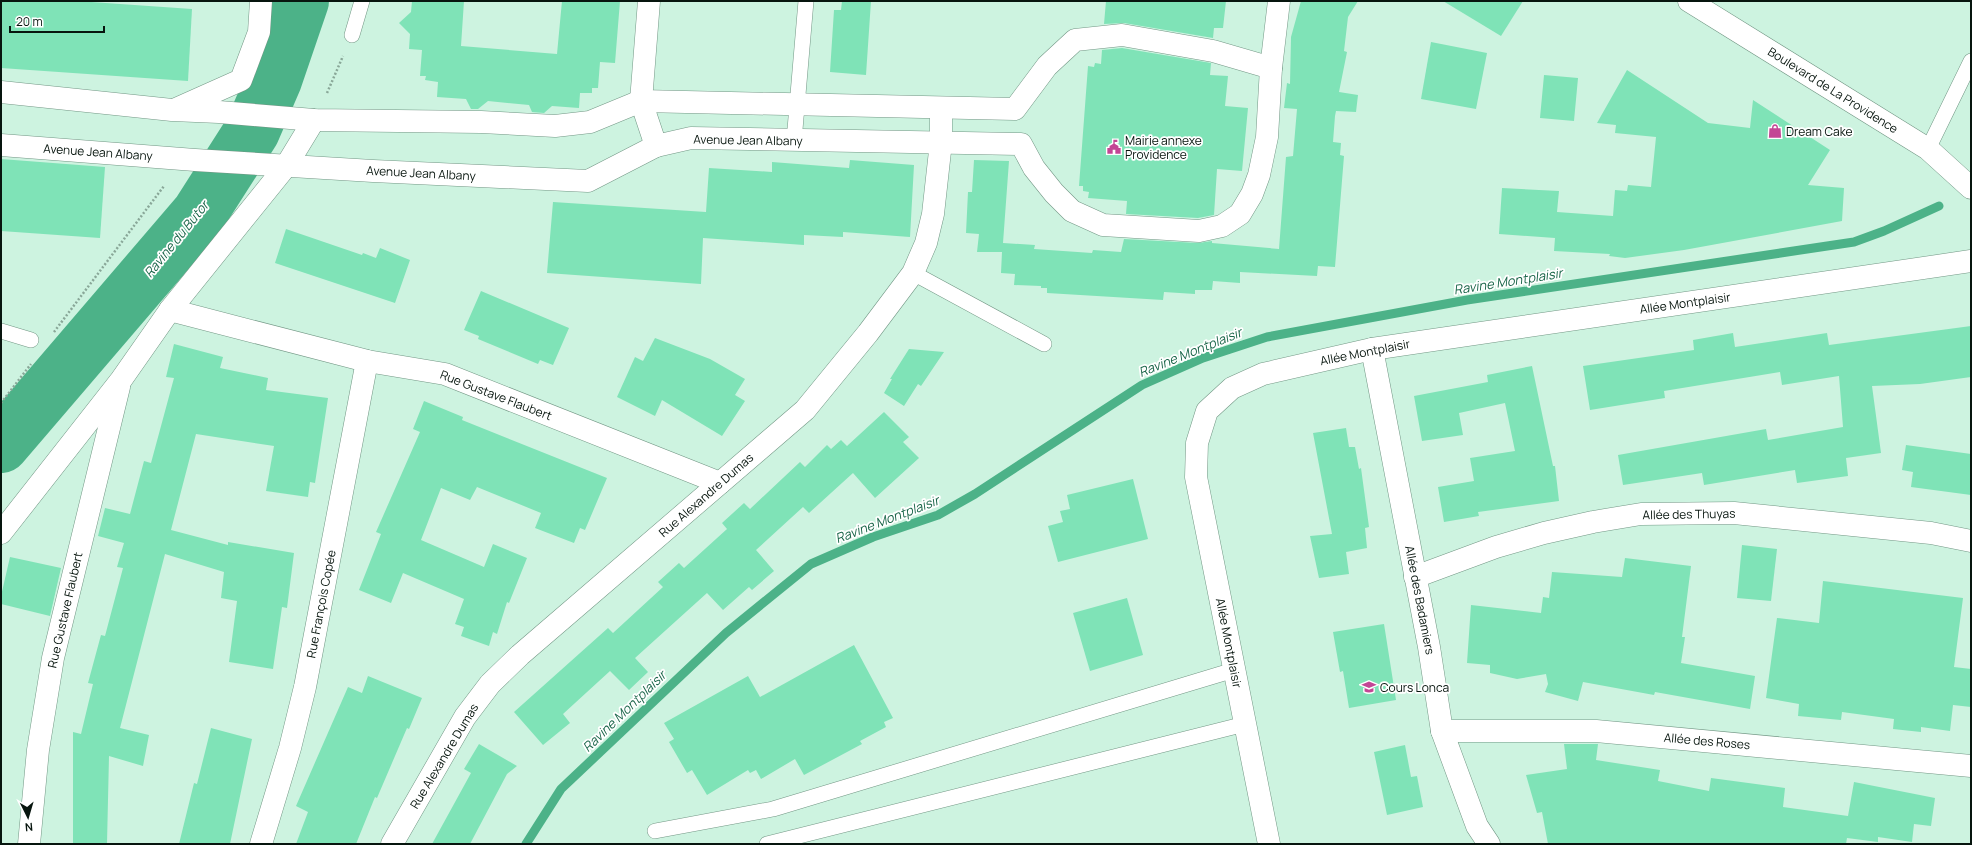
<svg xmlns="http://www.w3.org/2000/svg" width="1972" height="845" font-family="Manrope,sans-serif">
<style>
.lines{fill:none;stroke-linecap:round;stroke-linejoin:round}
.stream{stroke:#4cb288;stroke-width:9}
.river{stroke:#4cb288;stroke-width:56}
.building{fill:#7fe3b7}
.lane-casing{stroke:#739785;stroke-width:16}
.street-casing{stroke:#739785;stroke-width:23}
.secondary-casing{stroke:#739785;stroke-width:23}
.path{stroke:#89a798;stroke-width:2.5;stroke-dasharray:2 2;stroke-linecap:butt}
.lane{stroke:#fff;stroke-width:15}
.street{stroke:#fff;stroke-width:22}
.secondary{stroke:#fff;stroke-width:22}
.labels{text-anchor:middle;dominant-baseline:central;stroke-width:3.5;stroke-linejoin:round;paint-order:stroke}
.street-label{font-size:12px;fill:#07150e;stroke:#fff}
.poi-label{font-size:12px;fill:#07150e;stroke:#fff;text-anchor:start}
.water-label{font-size:13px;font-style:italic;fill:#1a6649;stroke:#fff}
</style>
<rect width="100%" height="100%" fill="#cdf3e0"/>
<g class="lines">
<polyline class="stream" points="526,844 561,789 726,633 811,564 873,537 938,515 975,494 1142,385 1203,358 1267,337 1467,300 1854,242 1884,231 1939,206"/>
<polyline class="river" points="1,445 199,214 252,131 274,80 301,1"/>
</g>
<g class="building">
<polygon points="1,1 77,1 192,9 188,81 1,68"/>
<polygon points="412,1 464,1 461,46 557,54 562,1 620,1 615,63 600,62 598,88 592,88 592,93 580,93 579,108 552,106 544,113 532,112 529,105 488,101 478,109 471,109 466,99 437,97 438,82 425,80 426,76 420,76 422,50 409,49 410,34 399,23 411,12"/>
<polygon points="842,1 871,1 866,75 830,72 834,10 841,10"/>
<polygon points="1106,1 1226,1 1223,28 1214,28 1213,38 1124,23 1104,24"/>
<polygon points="1301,1 1358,1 1348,17 1344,51 1347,52 1339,92 1358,95 1356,112 1336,111 1335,116 1333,142 1341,143 1340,155 1344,156 1335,267 1318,266 1317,276 1240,272 1240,283 1213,281 1212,290 1195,290 1195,294 1164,292 1163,300 1047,293 1047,288 1041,288 1041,286 1014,285 1015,274 1001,273 1002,252 977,252 979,234 966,233 968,192 972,192 974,160 1009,161 1003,243 1035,245 1034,249 1092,253 1093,250 1121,252 1124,239 1198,243 1212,241 1212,243 1279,249 1286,157 1293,156 1297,109 1284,108 1287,83 1290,84 1291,37"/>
<polygon points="1443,1 1523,1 1501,36"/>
<polygon points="1431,42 1487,53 1476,109 1421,99"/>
<polygon points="1122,48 1211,63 1210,75 1228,76 1225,106 1248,108 1242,171 1217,169 1214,215 1198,218 1126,214 1127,201 1088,198 1089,192 1083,191 1083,186 1079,186 1088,66 1094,67 1095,63 1101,64 1102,50"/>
<polygon points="1627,70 1708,123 1750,128 1753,100 1830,150 1808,185 1844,188 1842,221 1684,250 1625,258 1609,256 1610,254 1554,251 1555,238 1499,234 1502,188 1559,191 1557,212 1613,216 1615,190 1627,191 1628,185 1651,187 1656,137 1615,133 1616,125 1597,123"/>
<polygon points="1544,75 1578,78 1574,121 1540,118"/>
<polygon points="1,159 105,167 100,238 1,231"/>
<polygon points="850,160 914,165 910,237 843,232 843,237 804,235 804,245 703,238 701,284 547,273 553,202 706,212 709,168 772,172 772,162 849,168"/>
<polygon points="286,229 362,255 363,253 376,258 380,248 410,260 395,303 275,263"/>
<polygon points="481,291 569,328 553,365 540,360 538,364 478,339 479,336 464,330"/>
<polygon points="1971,326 1971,377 1920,384 1872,386 1881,453 1846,458 1848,476 1797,483 1795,470 1704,485 1702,473 1623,485 1618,455 1766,429 1768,440 1843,427 1839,376 1782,385 1780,372 1664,391 1665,398 1590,410 1583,366 1694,350 1693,340 1733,333 1735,347 1827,333 1829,345"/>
<polygon points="655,338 710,359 745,379 735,395 745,401 722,436 662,400 655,416 617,397 635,357 643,361"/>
<polygon points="174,344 223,357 220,368 268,378 266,390 328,398 315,483 310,482 308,497 266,491 274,446 196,434 171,530 228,545 228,542 294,553 287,608 282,607 273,669 229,662 237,601 221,598 224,572 165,554 120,728 149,735 143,766 109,756 107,844 73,844 73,732 81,734 93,684 88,683 101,635 105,636 123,568 117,567 124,543 98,536 105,508 130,514 144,461 151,463 174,378 166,377"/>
<polygon points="909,349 944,352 921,386 918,384 904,406 884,393 892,379 890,379"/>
<polygon points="1532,366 1553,466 1555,466 1559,501 1478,512 1479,516 1444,522 1438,487 1474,481 1470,458 1515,451 1505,403 1459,413 1463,435 1422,441 1414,396 1488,382 1487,375"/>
<polygon points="424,401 463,417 462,420 607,478 585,530 580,528 574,543 535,528 541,513 477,487 470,500 441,488 421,540 484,567 493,544 527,558 509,603 507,602 497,634 493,632 489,646 461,636 464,627 455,624 464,599 403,573 391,603 359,590 381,534 376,532 420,432 413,429"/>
<polygon points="884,412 909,437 903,442 919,458 875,498 853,473 809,513 803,507 756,550 774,571 752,590 749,587 723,610 707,593 635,658 648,672 629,690 610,671 563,714 570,723 543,745 514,712 608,628 613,633 663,587 658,582 679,563 684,568 727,529 722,523 744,503 750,509 800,462 805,467 827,445 831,449 841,440 847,446"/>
<polygon points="1346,428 1349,447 1355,447 1359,469 1361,468 1369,527 1365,528 1367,548 1346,552 1349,574 1319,578 1310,536 1332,534 1313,433"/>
<polygon points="1906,445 1971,454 1971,495 1911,487 1913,472 1902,470"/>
<polygon points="1133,479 1148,539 1058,562 1048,526 1063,522 1060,511 1070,509 1067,495"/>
<polygon points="1742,545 1777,549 1771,601 1737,598"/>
<polygon points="10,557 61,568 50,616 1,604 1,596"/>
<polygon points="1625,558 1691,566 1682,637 1685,637 1681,663 1755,676 1750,709 1655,692 1654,695 1583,682 1578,701 1545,692 1548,684 1546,674 1517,679 1490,673 1490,665 1467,663 1471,605 1541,613 1543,597 1549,598 1552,572 1622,577"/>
<polygon points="1823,581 1963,598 1954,667 1971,669 1971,707 1953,705 1950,731 1921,727 1921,732 1893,729 1894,719 1842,712 1841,720 1798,716 1799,704 1766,698 1777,618 1819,623"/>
<polygon points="1127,598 1143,655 1090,671 1073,613"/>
<polygon points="1384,624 1396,700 1349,708 1343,671 1340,672 1333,632"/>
<polygon points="854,645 893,718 884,722 886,727 860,741 862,744 804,775 795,759 761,779 756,770 750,773 748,770 707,795 692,770 687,773 669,742 674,739 664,723 748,676 760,697"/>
<polygon points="368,676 422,698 409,729 407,728 377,798 375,797 356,844 296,844 308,812 296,806 348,687 362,693"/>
<polygon points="211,728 252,739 230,844 179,844 194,783 197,784"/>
<polygon points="479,744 517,766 507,774 470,844 432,844 471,773 464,769"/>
<polygon points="1564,744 1598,744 1596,760 1660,770 1658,781 1709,791 1711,778 1785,788 1783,807 1848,816 1854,782 1935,798 1931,826 1914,824 1912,842 1878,837 1878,842 1847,838 1846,844 1548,844 1542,812 1537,813 1526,775 1567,769"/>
<polygon points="1405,745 1411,777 1417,776 1423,807 1387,815 1374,752"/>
</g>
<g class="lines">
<defs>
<g id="lane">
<polyline points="352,35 362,1"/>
<polyline points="794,141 806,1"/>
<polyline points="1928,149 1971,61"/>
<polyline points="913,273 1044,344"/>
<polyline points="1,331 31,340"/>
<polyline points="655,831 773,809 1234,670"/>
<polyline points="767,844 1245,724"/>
</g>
<g id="street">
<polyline points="649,1 641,101 656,146"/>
<polyline points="1,92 172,110 219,112 314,120 481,122 555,126 590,122 641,101 1015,109 1047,66 1075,40 1122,35 1213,51 1271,68"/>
<polyline points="176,109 241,80 259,32 261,1"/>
<polyline points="1,145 195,160 373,171 588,181 656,146 691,138 1021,144 1034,168 1054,193 1072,211 1103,225 1199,231 1222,226 1240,214 1252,194 1259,175 1267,137 1271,68 1279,1"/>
<polyline points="170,310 367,361 445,374 720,483"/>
<polyline points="1372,349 1429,647 1442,731 1477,826 1489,844"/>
<polyline points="1,533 121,380 170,310 286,166 314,120"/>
<polyline points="1415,577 1496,547 1544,533 1593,522 1641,514 1734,513 1931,533 1971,541"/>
<polyline points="1442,731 1596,731 1971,766"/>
<polyline points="29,844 38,750 53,658 119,387"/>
<polyline points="261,844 290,748 305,687 367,361"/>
<polyline points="392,844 465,717 490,684 520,655 805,410 868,333 913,273 926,243 933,214 941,142 941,108"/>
<polyline points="1269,844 1196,477 1197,443 1207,411 1232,388 1263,374 1372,349 1971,261"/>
</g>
<polyline id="secondary" points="1689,1 1928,149 1971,188"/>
</defs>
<use href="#lane" class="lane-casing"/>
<use href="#street" class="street-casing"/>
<use href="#secondary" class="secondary-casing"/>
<g class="path">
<polyline points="327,93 343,56"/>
<polyline points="54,332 164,186"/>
<polyline points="1,403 31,364"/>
</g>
<use href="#lane" class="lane"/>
<use href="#street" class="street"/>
<use href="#secondary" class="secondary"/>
</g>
<defs>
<symbol id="shop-bare" viewBox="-9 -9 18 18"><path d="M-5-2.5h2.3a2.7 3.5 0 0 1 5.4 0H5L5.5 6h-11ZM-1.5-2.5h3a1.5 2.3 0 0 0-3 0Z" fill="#c34695" stroke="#fff" stroke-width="2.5" paint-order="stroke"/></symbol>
<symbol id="civic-bare" viewBox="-9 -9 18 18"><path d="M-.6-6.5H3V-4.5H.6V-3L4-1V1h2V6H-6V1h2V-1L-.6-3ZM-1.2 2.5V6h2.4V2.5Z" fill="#c34695" stroke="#fff" stroke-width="2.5" paint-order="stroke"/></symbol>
<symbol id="school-bare" viewBox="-9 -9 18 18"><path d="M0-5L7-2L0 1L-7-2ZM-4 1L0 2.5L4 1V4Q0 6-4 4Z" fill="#c34695" stroke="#fff" stroke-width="2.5" paint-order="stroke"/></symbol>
</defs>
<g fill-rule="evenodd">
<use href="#shop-bare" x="1765" y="121" width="20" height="20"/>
<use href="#civic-bare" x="1104" y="137" width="20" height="20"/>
<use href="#school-bare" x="1359" y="677" width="20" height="20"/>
</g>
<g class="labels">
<g class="street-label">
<text transform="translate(1833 90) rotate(32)">Boulevard de La Providence</text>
<text transform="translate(748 140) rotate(1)">Avenue Jean Albany</text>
<text transform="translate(98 152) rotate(4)">Avenue Jean Albany</text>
<text transform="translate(421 173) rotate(3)">Avenue Jean Albany</text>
<text transform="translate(1685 303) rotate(-8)">Allée Montplaisir</text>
<text transform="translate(1365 352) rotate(-11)">Allée Montplaisir</text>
<text transform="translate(496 395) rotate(21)">Rue Gustave Flaubert</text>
<text transform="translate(706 495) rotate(-41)">Rue Alexandre Dumas</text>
<text transform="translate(1689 514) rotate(-1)">Allée des Thuyas</text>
<text transform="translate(1420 600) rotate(79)">Allée des Badamiers</text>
<text transform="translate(321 604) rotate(-79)">Rue François Copée</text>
<text transform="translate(65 610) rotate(-77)">Rue Gustave Flaubert</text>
<text transform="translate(1229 643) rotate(79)">Allée Montplaisir</text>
<text transform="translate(1707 741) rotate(5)">Allée des Roses</text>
<text transform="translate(444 756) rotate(-59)">Rue Alexandre Dumas</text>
</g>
<g class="poi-label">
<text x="1786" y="131">Dream Cake</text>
<text x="1125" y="140">Mairie annexe<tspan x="1125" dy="14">Providence</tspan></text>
<text x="1380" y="687">Cours Lonca</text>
</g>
<g class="water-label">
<text transform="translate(176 239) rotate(-51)">Ravine du Butor</text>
<text transform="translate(1508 281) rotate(-9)">Ravine Montplaisir</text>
<text transform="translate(1190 352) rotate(-22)">Ravine Montplaisir</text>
<text transform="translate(887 519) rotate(-21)">Ravine Montplaisir</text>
<text transform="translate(624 711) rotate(-44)">Ravine Montplaisir</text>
</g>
</g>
<rect width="1972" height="845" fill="none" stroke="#07150e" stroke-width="4"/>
<g transform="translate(28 817) rotate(175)" stroke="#ffffff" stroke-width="3" paint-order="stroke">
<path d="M0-3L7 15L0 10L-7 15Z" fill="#07150e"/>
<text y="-6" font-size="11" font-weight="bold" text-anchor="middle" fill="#07150e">N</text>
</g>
<path d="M10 26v6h94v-6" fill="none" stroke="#07150e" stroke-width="2"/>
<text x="16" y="26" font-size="12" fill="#07150e" stroke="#ffffff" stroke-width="3" paint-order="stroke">20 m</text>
</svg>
